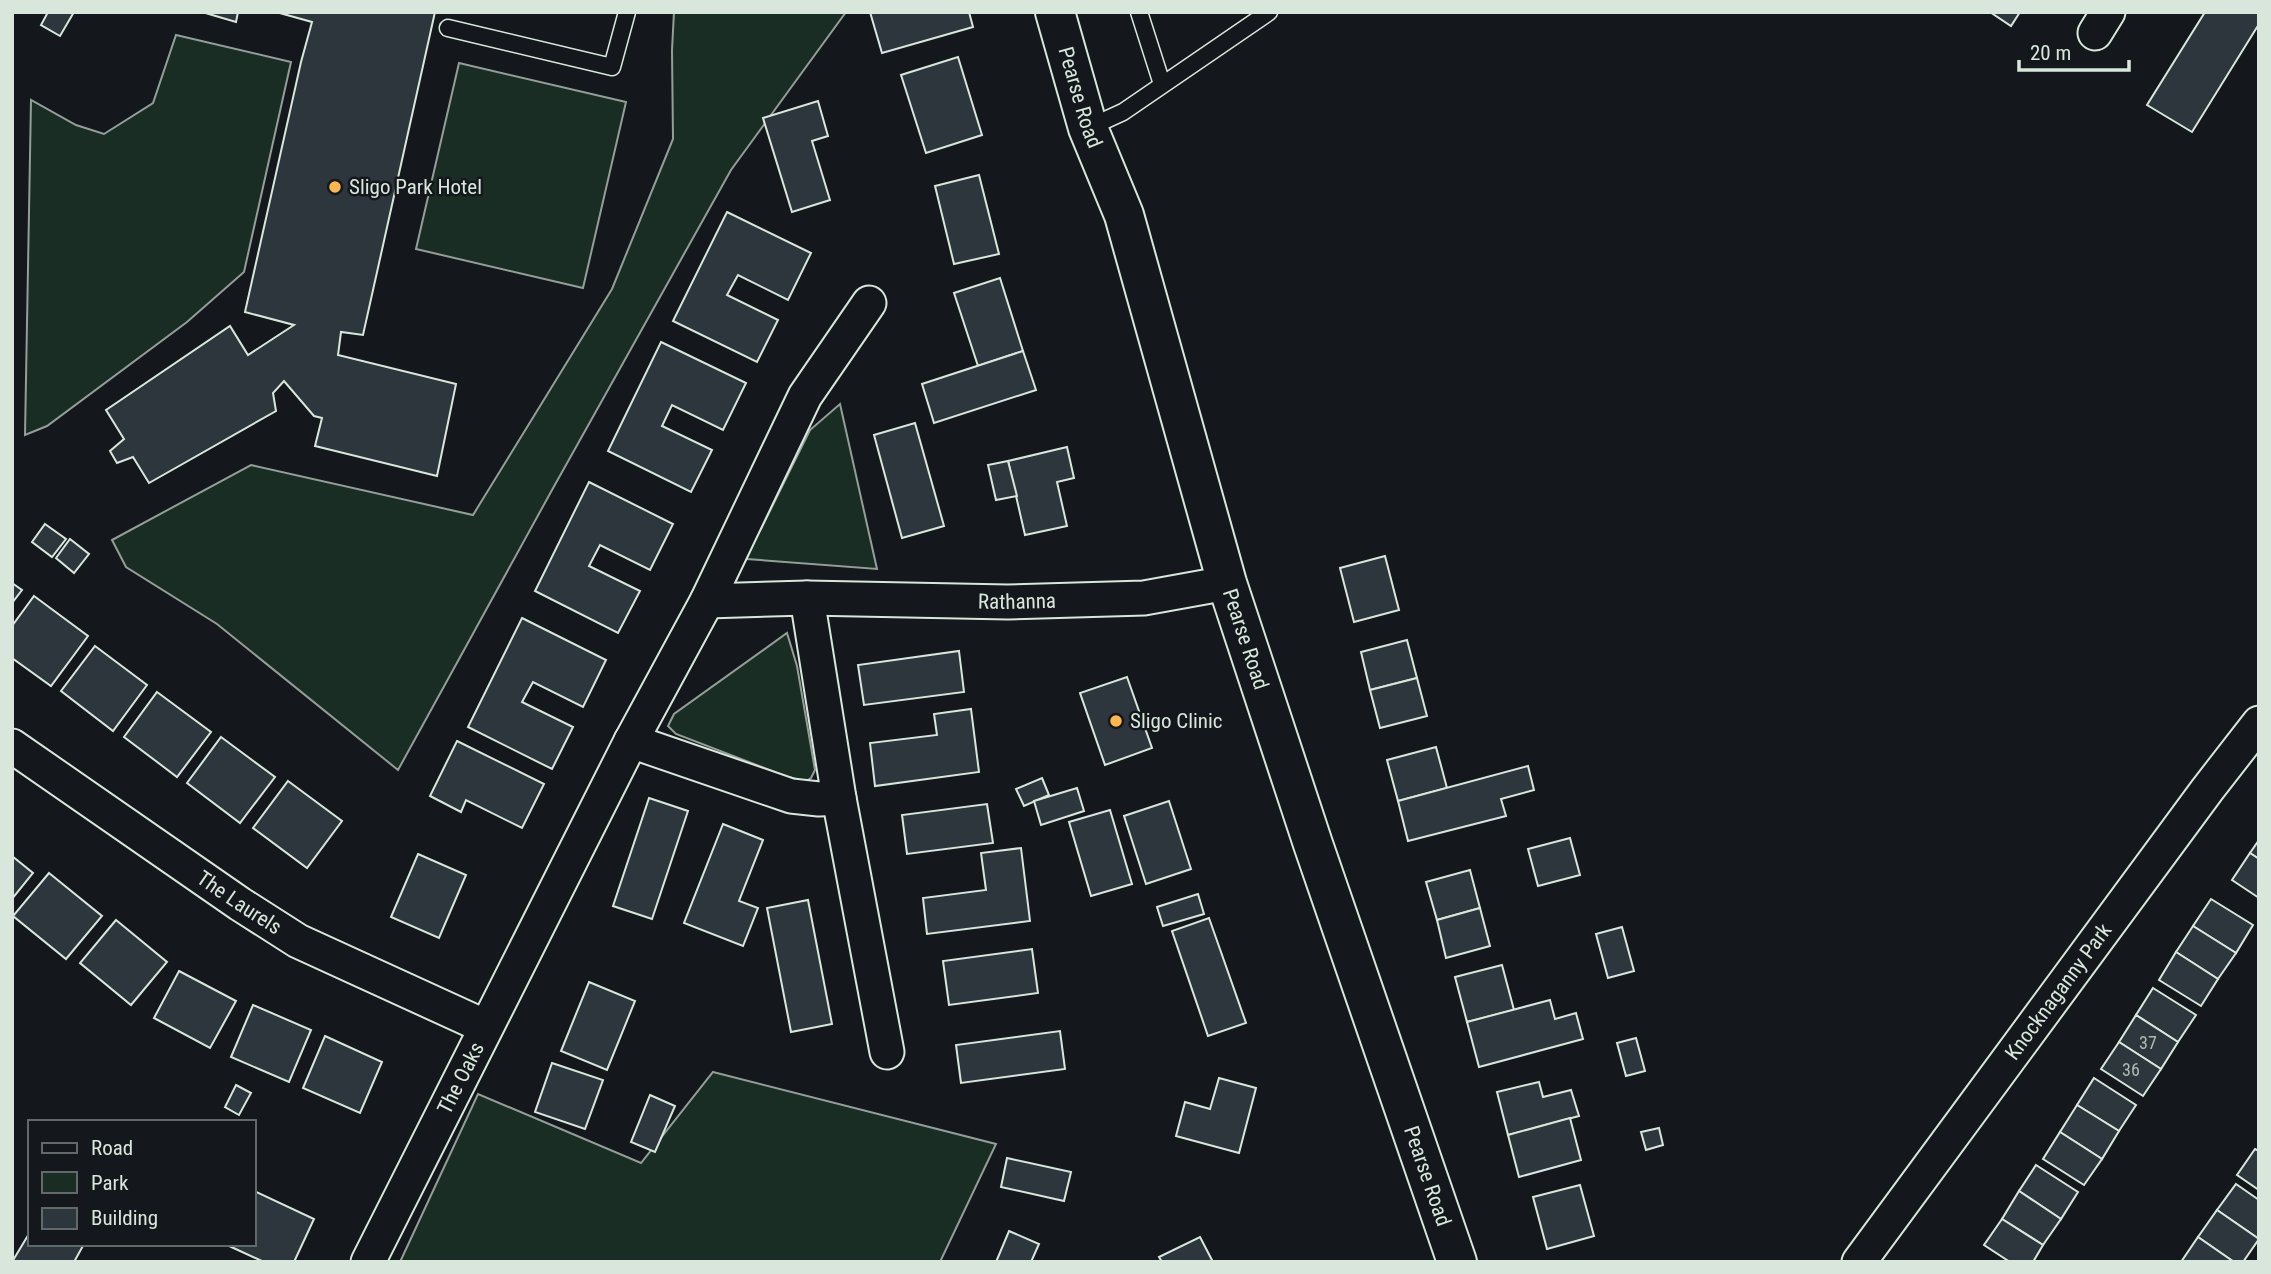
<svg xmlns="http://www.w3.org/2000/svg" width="2271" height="1274" font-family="'Roboto Condensed',sans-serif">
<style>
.green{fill:#1a2d24;stroke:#939e99;stroke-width:2}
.building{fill:#2c363c;stroke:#d8e6dc;stroke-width:2}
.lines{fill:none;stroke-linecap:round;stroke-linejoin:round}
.lane-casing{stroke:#d8e6dc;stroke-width:19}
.street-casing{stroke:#d8e6dc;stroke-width:37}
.secondary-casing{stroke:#d8e6dc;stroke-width:42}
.lane{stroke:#14181c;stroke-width:16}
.street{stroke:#14181c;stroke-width:33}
.secondary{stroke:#14181c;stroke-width:38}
.poi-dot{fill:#ffb74d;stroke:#14181c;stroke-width:2.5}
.labels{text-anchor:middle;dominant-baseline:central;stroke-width:5;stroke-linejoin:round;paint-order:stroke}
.number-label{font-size:18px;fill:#adbab4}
.street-label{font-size:21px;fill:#d8e6dc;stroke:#14181c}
.poi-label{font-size:21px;fill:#d8e6dc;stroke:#14181c;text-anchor:start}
</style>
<rect width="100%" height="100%" fill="#14181c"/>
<g class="green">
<polygon points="674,12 846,12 731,170 552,490 398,770 217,624 126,567 112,540 251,465 473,515 612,289 673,139 672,50"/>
<polygon points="176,35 291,62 244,272 187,322 47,426 25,435 31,100 76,125 104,134 153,103"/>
<polygon points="459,63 626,102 583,288 416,249"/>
<polygon points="840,404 877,569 747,559 748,548 761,529 810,430"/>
<polygon points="787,633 797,666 815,770 811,778 806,781 788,777 676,734 668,726 674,714"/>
<polygon points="713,1072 996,1144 940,1262 400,1262 478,1094 641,1163"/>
</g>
<g class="building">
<polygon points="48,12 74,12 60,36 41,25"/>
<polygon points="202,12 238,12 236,22"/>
<polygon points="276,12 435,12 363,335 341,332 338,355 456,384 437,476 315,446 322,418 314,416 284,381 273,393 276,411 149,483 133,457 117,463 110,451 124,439 106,410 230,326 248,355 294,325 245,312 301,62 312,22"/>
<polygon points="870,12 969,12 973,27 882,53"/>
<polygon points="1990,12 2020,12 2011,26"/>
<polygon points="2205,12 2259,12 2259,24 2192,132 2147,105"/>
<polygon points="958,57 982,135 926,153 901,75"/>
<polygon points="818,101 828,136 812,141 830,200 792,212 763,118"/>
<polygon points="979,175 999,254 954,264 935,186"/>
<polygon points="727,212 811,253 788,300 738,275 727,295 778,320 757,362 673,321"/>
<polygon points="1000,278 1023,351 978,366 954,293"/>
<polygon points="661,342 746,383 723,430 672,405 662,426 712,450 691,492 608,451"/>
<polygon points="1023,351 1036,390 934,423 922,384"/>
<polygon points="915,423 944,526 902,538 874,435"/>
<polygon points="1067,447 1074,478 1057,482 1067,526 1025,535 1008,461"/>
<polygon points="1008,461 1017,496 996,500 988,465"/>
<polygon points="589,482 673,524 650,570 600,545 589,566 640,591 618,633 535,591"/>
<polygon points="45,524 66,539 52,557 32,542"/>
<polygon points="70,539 89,554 74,573 56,558"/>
<polygon points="1385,556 1399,610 1354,622 1340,568"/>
<polygon points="12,583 22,590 12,603"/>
<polygon points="34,596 88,636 51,686 12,658 12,626"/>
<polygon points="522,618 606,660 583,707 533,682 522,702 573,727 552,769 468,727"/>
<polygon points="1407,640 1417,678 1370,690 1361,652"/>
<polygon points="95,646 147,685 113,731 61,691"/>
<polygon points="959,651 964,692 864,705 858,665"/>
<polygon points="1127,677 1152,748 1105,765 1080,693"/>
<polygon points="1417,678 1427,716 1380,728 1370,690"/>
<polygon points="157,692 211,732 177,777 124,737"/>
<polygon points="971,709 979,772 875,786 870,743 937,735 934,714"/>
<polygon points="221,737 275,777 240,823 187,783"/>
<polygon points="457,741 544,784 522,828 466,800 461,812 430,796"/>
<polygon points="1436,747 1447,788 1398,801 1387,760"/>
<polygon points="1528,766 1534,790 1501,799 1506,816 1408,841 1398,801"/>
<polygon points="1042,778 1049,795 1024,806 1016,789"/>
<polygon points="288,781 342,821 307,868 253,828"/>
<polygon points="1077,788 1084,811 1041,825 1034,801"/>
<polygon points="649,798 688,811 652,919 613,906"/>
<polygon points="1169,801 1191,869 1146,884 1124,816"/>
<polygon points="987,804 993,843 907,854 902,815"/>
<polygon points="1110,810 1132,884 1091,896 1069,822"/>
<polygon points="723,824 763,840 739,901 758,908 743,946 684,923"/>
<polygon points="1570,838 1580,875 1538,886 1528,849"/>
<polygon points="2259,840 2259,859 2250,853"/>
<polygon points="1021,848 1030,921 927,934 923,898 986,890 981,853"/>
<polygon points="2250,853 2259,859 2259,898 2232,880"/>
<polygon points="418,854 466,875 439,938 391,917"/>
<polygon points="12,856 33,873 12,899"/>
<polygon points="1470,870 1480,908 1437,920 1426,882"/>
<polygon points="49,873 102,916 66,959 13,916"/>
<polygon points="1198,894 1204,914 1163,926 1157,907"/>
<polygon points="2211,899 2253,925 2236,953 2193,926"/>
<polygon points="808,900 832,1024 791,1032 767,908"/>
<polygon points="1480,908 1490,946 1446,958 1437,920"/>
<polygon points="1209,918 1246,1023 1208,1036 1172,931"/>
<polygon points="116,920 167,962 131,1005 80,963"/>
<polygon points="2193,926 2236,953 2218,979 2176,952"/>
<polygon points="1622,927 1634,971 1608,978 1596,934"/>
<polygon points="1032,949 1038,993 949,1005 943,961"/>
<polygon points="2176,952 2218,979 2201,1006 2159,980"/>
<polygon points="1502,965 1514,1010 1467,1022 1455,977"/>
<polygon points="179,971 236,1001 210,1048 154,1018"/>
<polygon points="589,982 635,1001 607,1070 561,1051"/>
<polygon points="2153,988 2196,1015 2178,1042 2136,1015"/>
<polygon points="1550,1000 1555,1019 1576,1013 1583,1039 1479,1067 1467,1022"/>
<polygon points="253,1005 311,1030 289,1082 231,1057"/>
<polygon points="2136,1015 2178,1042 2161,1069 2119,1042"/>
<polygon points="1060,1031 1065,1069 961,1083 956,1045"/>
<polygon points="325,1036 382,1062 360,1113 303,1088"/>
<polygon points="1636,1038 1645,1071 1626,1076 1617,1043"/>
<polygon points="2119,1042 2161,1069 2143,1096 2101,1069"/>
<polygon points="552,1063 603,1080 585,1129 535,1112"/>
<polygon points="1219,1078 1256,1088 1239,1153 1176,1136 1185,1102 1210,1109"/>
<polygon points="2094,1078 2136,1105 2119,1131 2077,1105"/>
<polygon points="1539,1082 1543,1097 1571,1090 1579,1116 1508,1135 1497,1092"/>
<polygon points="236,1085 251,1093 239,1115 225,1107"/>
<polygon points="650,1095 675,1106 655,1152 631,1142"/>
<polygon points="2077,1105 2119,1131 2102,1159 2060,1132"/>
<polygon points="1570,1118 1581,1160 1519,1177 1508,1135"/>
<polygon points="1659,1128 1663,1145 1646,1150 1641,1132"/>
<polygon points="2060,1132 2102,1159 2084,1185 2043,1159"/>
<polygon points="2255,1149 2259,1151 2259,1190 2237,1175"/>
<polygon points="1007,1158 1071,1172 1064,1201 1001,1187"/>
<polygon points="2036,1165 2078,1192 2061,1219 2019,1191"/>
<polygon points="2236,1184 2259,1200 2259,1239 2217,1210"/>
<polygon points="1580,1185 1594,1236 1547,1249 1533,1197"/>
<polygon points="254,1191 314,1219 294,1262 264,1262 227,1245 254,1244"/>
<polygon points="2019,1191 2061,1219 2043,1245 2002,1219"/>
<polygon points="2217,1210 2259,1239 2243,1262 2234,1262 2198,1237"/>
<polygon points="2002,1219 2043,1245 2033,1262 2010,1262 1984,1245"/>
<polygon points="1009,1231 1039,1244 1031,1262 996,1262"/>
<polygon points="30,1232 30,1244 84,1244 74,1262 12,1262"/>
<polygon points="1200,1237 1213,1262 1162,1262 1159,1257"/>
<polygon points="2198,1237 2234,1262 2181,1262"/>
</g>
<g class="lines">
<defs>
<g id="lane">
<polyline points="1139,12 1162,84"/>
<polyline points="448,28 612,67 627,12"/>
<polyline points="1088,128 1123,112 1269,12"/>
</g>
<g id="street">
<polyline points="2095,33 2108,12"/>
<polyline points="807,598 839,798 887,1052"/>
<path id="s1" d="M707,601L807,598L1008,602L1144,598L1227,583"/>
<polyline points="631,741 791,796 819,799 839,798"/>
<path id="s2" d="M12,746L240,904L298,941L486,1027"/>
<path id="s3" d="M368,1262L631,741L707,601L805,396L869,303"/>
<path id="s4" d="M1859,1262L2207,790L2259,723"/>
</g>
<g id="secondary">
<path id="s5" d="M1055,12L1088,128L1124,215L1227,583L1313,844L1457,1262"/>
</g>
</defs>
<use href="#lane" class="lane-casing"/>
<use href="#street" class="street-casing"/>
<use href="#secondary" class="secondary-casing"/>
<use href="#lane" class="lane"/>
<use href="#street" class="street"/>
<use href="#secondary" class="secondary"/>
</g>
<g class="poi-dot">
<circle cx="335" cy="187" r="7"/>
<circle cx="1116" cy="721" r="7"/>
</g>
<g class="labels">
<g class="number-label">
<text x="2148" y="1042">37</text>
<text x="2131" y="1069">36</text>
</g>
<g class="street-label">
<text stroke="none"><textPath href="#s5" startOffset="89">Pearse Road</textPath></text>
<text stroke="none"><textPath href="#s1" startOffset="310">Rathanna</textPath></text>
<text stroke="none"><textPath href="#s5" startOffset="656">Pearse Road</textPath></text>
<text stroke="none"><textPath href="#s2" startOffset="276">The Laurels</textPath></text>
<text stroke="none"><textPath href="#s4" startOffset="336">Knocknaganny Park</textPath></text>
<text stroke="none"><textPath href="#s3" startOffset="206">The Oaks</textPath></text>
<text stroke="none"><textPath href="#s5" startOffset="1223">Pearse Road</textPath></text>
</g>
<g class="poi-label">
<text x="349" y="187">Sligo Park Hotel</text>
<text x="1130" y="721">Sligo Clinic</text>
</g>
</g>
<rect width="2271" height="1274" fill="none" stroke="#d8e6dc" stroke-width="28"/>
<rect x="28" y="1120" width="228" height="126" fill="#14181c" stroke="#626a69" stroke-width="2"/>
<rect x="42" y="1143" width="35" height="10" fill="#14181c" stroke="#626a69" stroke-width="2"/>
<text x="91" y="1155" font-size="21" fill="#d8e6dc">Road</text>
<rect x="42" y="1172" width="35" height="21" fill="#1a2d24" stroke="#626a69" stroke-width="2"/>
<text x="91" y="1190" font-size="21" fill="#d8e6dc">Park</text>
<rect x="42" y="1208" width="35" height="21" fill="#2c363c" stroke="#626a69" stroke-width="2"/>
<text x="91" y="1225" font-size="21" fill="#d8e6dc">Building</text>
<path d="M2019 60v10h110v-10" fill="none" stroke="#d8e6dc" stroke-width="3.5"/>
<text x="2030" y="60" font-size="21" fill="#d8e6dc" stroke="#14181c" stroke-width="5" paint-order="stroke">20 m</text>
</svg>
